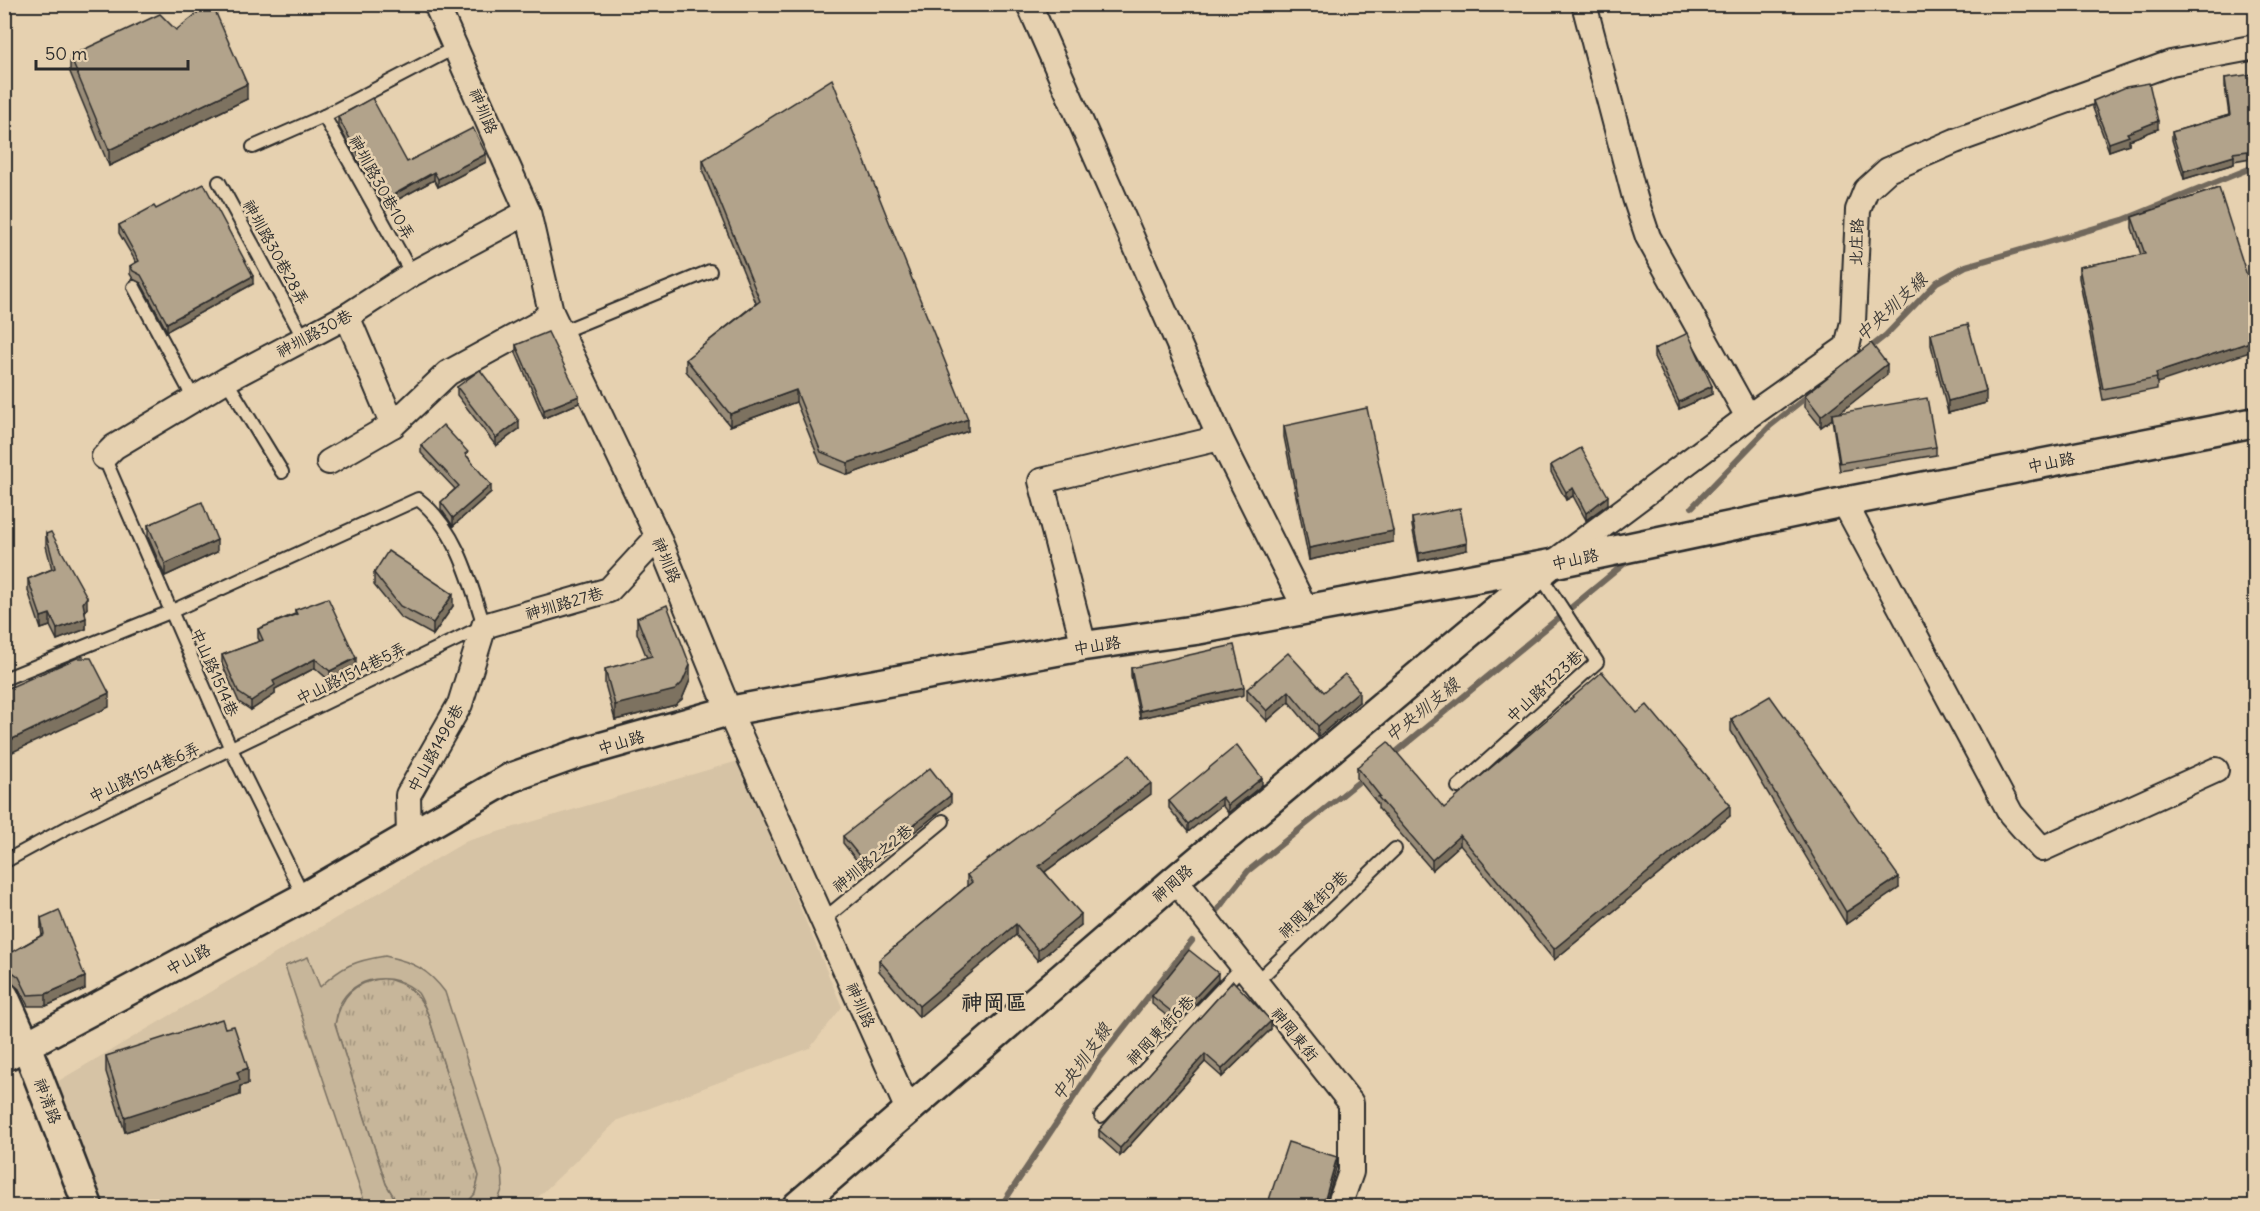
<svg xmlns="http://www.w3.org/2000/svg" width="2260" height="1211" font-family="Delius,'LXGW WenKai TC',sans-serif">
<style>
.built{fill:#d6c3a5}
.grass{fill:url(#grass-tufts);stroke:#797062;stroke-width:1.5}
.garden{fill:#c7b69a;stroke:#797062;stroke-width:1.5}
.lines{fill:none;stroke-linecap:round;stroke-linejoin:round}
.stream{stroke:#71685c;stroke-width:6}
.service-casing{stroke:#2b2b2b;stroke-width:16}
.minor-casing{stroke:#2b2b2b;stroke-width:28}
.tertiary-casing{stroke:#2b2b2b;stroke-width:33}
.service{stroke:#e6d1b0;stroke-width:12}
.minor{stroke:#e6d1b0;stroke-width:24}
.tertiary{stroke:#e6d1b0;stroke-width:28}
.wall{fill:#998c78;stroke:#2b2b2b;stroke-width:1.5}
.shaded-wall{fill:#7d7261;stroke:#2b2b2b;stroke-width:1.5}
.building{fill:#b2a38b;stroke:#2b2b2b;stroke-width:1.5}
.labels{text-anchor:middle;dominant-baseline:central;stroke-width:5;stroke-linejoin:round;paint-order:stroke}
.street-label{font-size:16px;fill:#2b2b2b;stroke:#e6d1b0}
.water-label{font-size:18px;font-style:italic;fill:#423f3b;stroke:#e6d1b0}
.district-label{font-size:22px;font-weight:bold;fill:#2b2b2b;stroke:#e6d1b0}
</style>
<defs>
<pattern id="grass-tufts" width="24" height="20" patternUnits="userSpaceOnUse" patternTransform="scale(1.5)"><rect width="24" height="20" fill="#c7b69a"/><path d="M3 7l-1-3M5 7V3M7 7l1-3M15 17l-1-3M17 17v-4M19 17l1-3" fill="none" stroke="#a2947e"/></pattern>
</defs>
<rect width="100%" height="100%" fill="#e6d1b0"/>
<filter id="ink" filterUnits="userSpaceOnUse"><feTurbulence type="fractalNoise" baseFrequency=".0167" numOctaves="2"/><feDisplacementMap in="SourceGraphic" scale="12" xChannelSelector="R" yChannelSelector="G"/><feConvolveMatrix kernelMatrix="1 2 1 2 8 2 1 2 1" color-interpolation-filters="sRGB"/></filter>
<g filter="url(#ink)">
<polygon class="built" points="738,761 842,1007 810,1048 618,1120 529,1206 105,1206 55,1083 467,841"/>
<path class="grass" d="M384,978C408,984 418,992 428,1014L479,1176L475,1194L464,1206H399L386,1184L335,1024C342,994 353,983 384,978Z"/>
<path class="garden" d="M385,956C413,962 428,969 445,992L502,1170L503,1187L496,1206H464L475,1194L479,1176L428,1014C425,1008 422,999 418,993C395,970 353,975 339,1006C337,1011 337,1018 335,1024L386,1184L399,1206H366L285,966L308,957L320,987C342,966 354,961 385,956Z"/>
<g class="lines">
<g class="stream">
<polyline points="1867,350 1886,335 1937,282 1966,266 2123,220 2256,166"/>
<polyline points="1692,507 1770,426 1809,395"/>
<polyline points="1390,757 1624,564"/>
<polyline points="1218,909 1248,871 1366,776"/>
<polyline points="1001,1206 1100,1058 1192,941"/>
</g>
<defs>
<g id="service">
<polyline points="324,116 412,274"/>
<polyline points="253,147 324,116 456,47"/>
<polyline points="219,182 304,339"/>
<polyline points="134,287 194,399"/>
<polyline points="561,332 710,271"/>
<polyline points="226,380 282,472"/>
<polyline points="104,457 231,749 304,897"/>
<path d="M4,679L170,612L418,499C457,529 470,581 484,626L70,826L4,862"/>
<polyline points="1458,787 1597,662 1546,584 1549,572"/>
<polyline points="823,920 943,821"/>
<polyline points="1255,983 1395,849"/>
<polyline points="1101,1116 1242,967"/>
</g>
<g id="minor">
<polyline points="436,4 528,212 551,312 658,537 729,711 909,1112"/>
<polyline points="1029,4 1220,438 1305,608"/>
<polyline points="1584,4 1635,198 1648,237 1748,417"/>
<polyline points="393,425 448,373 538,324 551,312"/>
<polyline points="104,457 114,447 226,380 347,316 412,274 528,212"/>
<polyline points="329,462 393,425 347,316"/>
<polyline points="1844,502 2011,814 2042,849 2216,770"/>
<polyline points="1553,563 1748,417 1847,347 1853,322 1858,210 1866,190 1888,170 1955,141 2171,63 2256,47"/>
<polyline points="1084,646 1041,481 1220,438"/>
<polyline points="409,838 408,795 460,704 484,626 609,590 658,537"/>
<polyline points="1175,880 1351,1103 1351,1172 1339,1206"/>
</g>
<g id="tertiary">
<polyline points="4,996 26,1045 88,1206"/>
<polyline points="4,1057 304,897 510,778 577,754 729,711 1084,646 1196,630 1551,564 1844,502 2256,422"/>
<polyline points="797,1206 1175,880 1550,565"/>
</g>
</defs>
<use href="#service" class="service-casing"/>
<use href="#minor" class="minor-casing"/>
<use href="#tertiary" class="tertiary-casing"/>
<use href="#service" class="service"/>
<use href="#minor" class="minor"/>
<use href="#tertiary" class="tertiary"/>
</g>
<g class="wall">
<polygon points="176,30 247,99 109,166 70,72 70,56"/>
<polygon points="2225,78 2256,94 2256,157 2234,161 2234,164 2184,179 2172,140 2172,132 2229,115 2225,86"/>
<polygon points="2093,101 2158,129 2129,140 2129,144 2109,151 2093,108"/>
<polygon points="338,117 407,162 486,162 438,187 434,180 384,207 338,125"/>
<polygon points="703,160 968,431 848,475 821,464 796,402 730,426 686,371 686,359 756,303 703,172"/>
<polygon points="2219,188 2157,383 2157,389 2103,400 2079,278 2079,267 2141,255 2132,228 2132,217"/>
<polygon points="156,209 253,284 167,331 141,283 133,279 130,274 130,266 136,262 119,233 119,225"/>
<polygon points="1931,334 1986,403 1948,413 1931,345"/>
<polygon points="516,345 579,403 544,418 516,353"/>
<polygon points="1654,349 1712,394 1679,409 1654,357"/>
<polygon points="1887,375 1840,412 1936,447 1936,455 1840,471 1832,419 1821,427 1805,407 1805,395"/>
<polygon points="457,387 519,429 496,446 457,395"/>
<polygon points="1284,426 1393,542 1309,560 1284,437"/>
<polygon points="421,445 468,457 491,492 453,526 441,509 441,502 455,489 421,453"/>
<polygon points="1551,465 1608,504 1586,520 1573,496 1566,500 1551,472"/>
<polygon points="1412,518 1467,550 1419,561 1412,526"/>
<polygon points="148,525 217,552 165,576 148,537"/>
<polygon points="46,534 87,608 85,612 86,629 57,640 50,626 41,629 28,591 28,579 52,569 46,546"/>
<polygon points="374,573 453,606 433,635 400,617 374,585"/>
<polygon points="295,610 356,668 330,681 315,668 275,689 275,694 251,710 239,702 222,664 222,655 260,641 258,638 258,629 295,614"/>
<polygon points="637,618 690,680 682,699 675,705 615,720 605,684 605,669 647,658 637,633"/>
<polygon points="1131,668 1244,695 1140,718 1131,676"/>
<polygon points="1247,689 1324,692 1359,702 1318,737 1289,702 1267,721 1247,700"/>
<polygon points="1637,713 1730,816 1554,960 1460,845 1432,870 1378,808 1378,804 1357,778 1357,767 1444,808"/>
<polygon points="1731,719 1899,888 1846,924 1731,731"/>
<polygon points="1262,785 1228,813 1222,805 1188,832 1169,808 1169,801"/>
<polygon points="1151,794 1045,872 1081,925 1038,961 1016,935 919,1017 879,971 879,960 967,886 967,875"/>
<polygon points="951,803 865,871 843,843 843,836"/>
<polygon points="41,918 85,989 46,1006 28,1006 19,989 10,981 7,967 7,955 42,935 41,929"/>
<polygon points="1218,980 1177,1024 1152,1004 1152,996"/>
<polygon points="1233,981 1271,1029 1222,1077 1205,1062 1120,1156 1099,1137 1099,1130"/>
<polygon points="225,1028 248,1084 240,1086 240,1095 125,1132 106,1072 106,1056"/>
</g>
<g class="shaded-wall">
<polygon points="247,84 247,99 109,166 109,150"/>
<polygon points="2158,121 2158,129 2129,140 2129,144 2109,151 2109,143 2127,133"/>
<polygon points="486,154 486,162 438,187 438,179"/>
<polygon points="2234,156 2234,164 2184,179 2184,171"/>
<polygon points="434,172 434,180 384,207 384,200"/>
<polygon points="253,276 253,284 167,331 167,323"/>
<polygon points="2256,340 2256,350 2157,383 2156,373"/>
<polygon points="1887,364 1887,375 1832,419 1832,414 1832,419 1821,427 1821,416"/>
<polygon points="1712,386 1712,394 1679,409 1679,402"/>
<polygon points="796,390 796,402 730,426 730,414"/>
<polygon points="1986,391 1986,403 1948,413 1948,401"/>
<polygon points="579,396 579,403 544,418 544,410"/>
<polygon points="968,419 968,431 848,475 848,463"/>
<polygon points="519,421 519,429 496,446 496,438"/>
<polygon points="491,485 491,492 453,526 453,518"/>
<polygon points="1573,488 1573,496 1566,500 1566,492"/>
<polygon points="1608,496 1608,504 1586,520 1586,513"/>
<polygon points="1393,531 1393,542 1309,560 1309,548"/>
<polygon points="217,540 217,552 165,576 165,564"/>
<polygon points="1467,543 1467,550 1419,561 1419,553"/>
<polygon points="453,594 453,606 433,635 433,623"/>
<polygon points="87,597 87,608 83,615 83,603"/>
<polygon points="50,614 50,626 41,629 41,617"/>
<polygon points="86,618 86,629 57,640 57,629"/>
<polygon points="356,658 356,668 330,681 330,671"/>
<polygon points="315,659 315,668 275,689 275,694 251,710 251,701 273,681"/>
<polygon points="690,665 690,680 682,699 675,705 615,720 615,705"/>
<polygon points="1244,687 1244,695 1140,718 1140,711"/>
<polygon points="1289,691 1289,702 1267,721 1267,711"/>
<polygon points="1359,691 1359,702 1318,737 1318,726"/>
<polygon points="109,693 109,707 4,756 4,743"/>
<polygon points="1262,778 1262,785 1228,813 1228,805"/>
<polygon points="1151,783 1151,794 1039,876 1039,866"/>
<polygon points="951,795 951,803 865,871 865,863"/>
<polygon points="1222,797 1222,805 1188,832 1188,824"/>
<polygon points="1730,805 1730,816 1554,960 1554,949"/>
<polygon points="1460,835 1460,845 1432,870 1432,860"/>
<polygon points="1899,877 1899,888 1846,924 1846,912"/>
<polygon points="1081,914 1081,925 1038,961 1038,950"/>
<polygon points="1016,924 1016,935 919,1017 919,1006"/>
<polygon points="1218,973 1218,980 1177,1024 1177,1016"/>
<polygon points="85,977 85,989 46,1006 46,994"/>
<polygon points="1271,1021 1271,1029 1222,1077 1222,1069"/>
<polygon points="1205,1054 1205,1062 1120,1156 1120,1148"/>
<polygon points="248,1068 248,1084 240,1086 240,1095 125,1132 125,1117"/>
<polygon points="1337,1157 1337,1165 1325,1206 1323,1206"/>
</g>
<g class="building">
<polygon points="209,4 212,4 247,84 109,150 70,56 160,14 176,30"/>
<polygon points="2253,74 2256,94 2256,150 2233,153 2234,156 2184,171 2172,132 2230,115 2225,78"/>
<polygon points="832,79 968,419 848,463 821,452 796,390 730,414 686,359 760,301 703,160"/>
<polygon points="2149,83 2158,121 2127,133 2129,136 2109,143 2093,101 2126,87"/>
<polygon points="372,98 407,162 473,128 486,154 438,179 434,172 384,200 338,117"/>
<polygon points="204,184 253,276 167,323 141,275 133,271 130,266 139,261 119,225 154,206 156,209"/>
<polygon points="2219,188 2252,291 2256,290 2256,340 2156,373 2157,378 2103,389 2079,267 2145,254 2132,217"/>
<polygon points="1968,324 1986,391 1948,401 1931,334"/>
<polygon points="548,332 579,396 544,410 516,345"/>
<polygon points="1688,333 1712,386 1679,402 1654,349"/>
<polygon points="1871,343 1887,364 1821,416 1805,395"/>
<polygon points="480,370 519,421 496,438 457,387"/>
<polygon points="1927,398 1936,447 1840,463 1832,414"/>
<polygon points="1367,408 1393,531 1309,548 1284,426"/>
<polygon points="443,425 468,452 465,454 491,485 453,518 441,502 459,486 421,445"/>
<polygon points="1581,448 1608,496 1586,513 1573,488 1566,492 1551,465"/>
<polygon points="202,502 217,540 165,564 148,525"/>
<polygon points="1460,508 1467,543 1419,553 1412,518"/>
<polygon points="51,532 87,597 83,603 86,618 57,629 50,614 41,617 28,579 55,568 46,534"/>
<polygon points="388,551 453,594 433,623 400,606 374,573"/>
<polygon points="328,598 356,658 330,671 315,659 273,681 275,685 251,701 239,693 222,655 263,640 258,629 297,614 295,610"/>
<polygon points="667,605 690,665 682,683 675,690 615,705 605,669 652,656 637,618"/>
<polygon points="1234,645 1244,687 1140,711 1131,668"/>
<polygon points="1288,653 1324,692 1345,674 1359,691 1318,726 1289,691 1267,711 1247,689"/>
<polygon points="77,658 91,658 109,693 4,743 4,690"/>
<polygon points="1602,672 1637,713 1647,705 1730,805 1554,949 1460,835 1432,860 1378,797 1380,796 1357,767 1388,742 1444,808"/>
<polygon points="1770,696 1899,877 1846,912 1731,719"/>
<polygon points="1237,745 1262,778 1228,805 1222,797 1188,824 1169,801"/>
<polygon points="1130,755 1151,783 1039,866 1081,914 1038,950 1016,924 919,1006 879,960 972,882 967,875"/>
<polygon points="930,768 951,795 865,863 843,836"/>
<polygon points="59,910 85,977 46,994 28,995 19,977 10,970 7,955 44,934 41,918"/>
<polygon points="1189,950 1218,973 1177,1016 1152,996"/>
<polygon points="1233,981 1271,1021 1222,1069 1205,1054 1120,1148 1099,1130"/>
<polygon points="222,1019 225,1028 234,1026 248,1068 237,1072 240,1080 125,1117 106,1056"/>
<polygon points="1288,1142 1337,1157 1323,1206 1267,1206"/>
</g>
</g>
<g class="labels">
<g class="street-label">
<text transform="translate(484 111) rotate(67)">神圳路</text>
<text transform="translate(382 187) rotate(61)">神圳路30巷10弄</text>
<text transform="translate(1856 242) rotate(-88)">北庄路</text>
<text transform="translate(276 252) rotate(61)">神圳路30巷28弄</text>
<text transform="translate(314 333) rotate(-28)">神圳路30巷</text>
<text transform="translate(2051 462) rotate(-11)">中山路</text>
<text transform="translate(1575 559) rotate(-12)">中山路</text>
<text transform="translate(667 560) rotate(67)">神圳路</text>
<text transform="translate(564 603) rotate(-16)">神圳路27巷</text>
<text transform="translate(1097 645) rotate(-9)">中山路</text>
<text transform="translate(215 672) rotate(66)">中山路1514巷</text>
<text transform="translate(351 673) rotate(-26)">中山路1514巷5弄</text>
<text transform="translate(1544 686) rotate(-43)">中山路1323巷</text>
<text transform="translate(621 742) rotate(-16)">中山路</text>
<text transform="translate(435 748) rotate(-61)">中山路1496巷</text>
<text transform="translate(144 772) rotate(-25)">中山路1514巷6弄</text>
<text transform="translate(872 858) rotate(-39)">神圳路2之2巷</text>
<text transform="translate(1172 883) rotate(-41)">神岡路</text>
<text transform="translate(1313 904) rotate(-44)">神岡東街9巷</text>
<text transform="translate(188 959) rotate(-28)">中山路</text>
<text transform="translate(861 1005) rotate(66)">神圳路</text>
<text transform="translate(1160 1030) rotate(-46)">神岡東街6巷</text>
<text transform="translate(1295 1034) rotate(51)">神岡東街</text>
<text transform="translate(48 1101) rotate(69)">神清路</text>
</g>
<g class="water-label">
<text transform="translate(1891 307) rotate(-43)">中央圳支線</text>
<text transform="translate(1422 710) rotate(-39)">中央圳支線</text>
<text transform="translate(1081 1062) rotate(-55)">中央圳支線</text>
</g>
<g class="district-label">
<text x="994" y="1002">神岡區</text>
</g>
</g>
<rect width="2260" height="1211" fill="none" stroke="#e6d1b0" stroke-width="24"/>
<rect x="12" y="12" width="2236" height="1187" fill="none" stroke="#2b2b2b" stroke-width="2" filter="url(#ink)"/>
<path d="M36 60v9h152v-9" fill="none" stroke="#2b2b2b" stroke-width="3"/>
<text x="45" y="60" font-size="18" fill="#2b2b2b" stroke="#e6d1b0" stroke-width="4.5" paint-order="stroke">50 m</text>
</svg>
